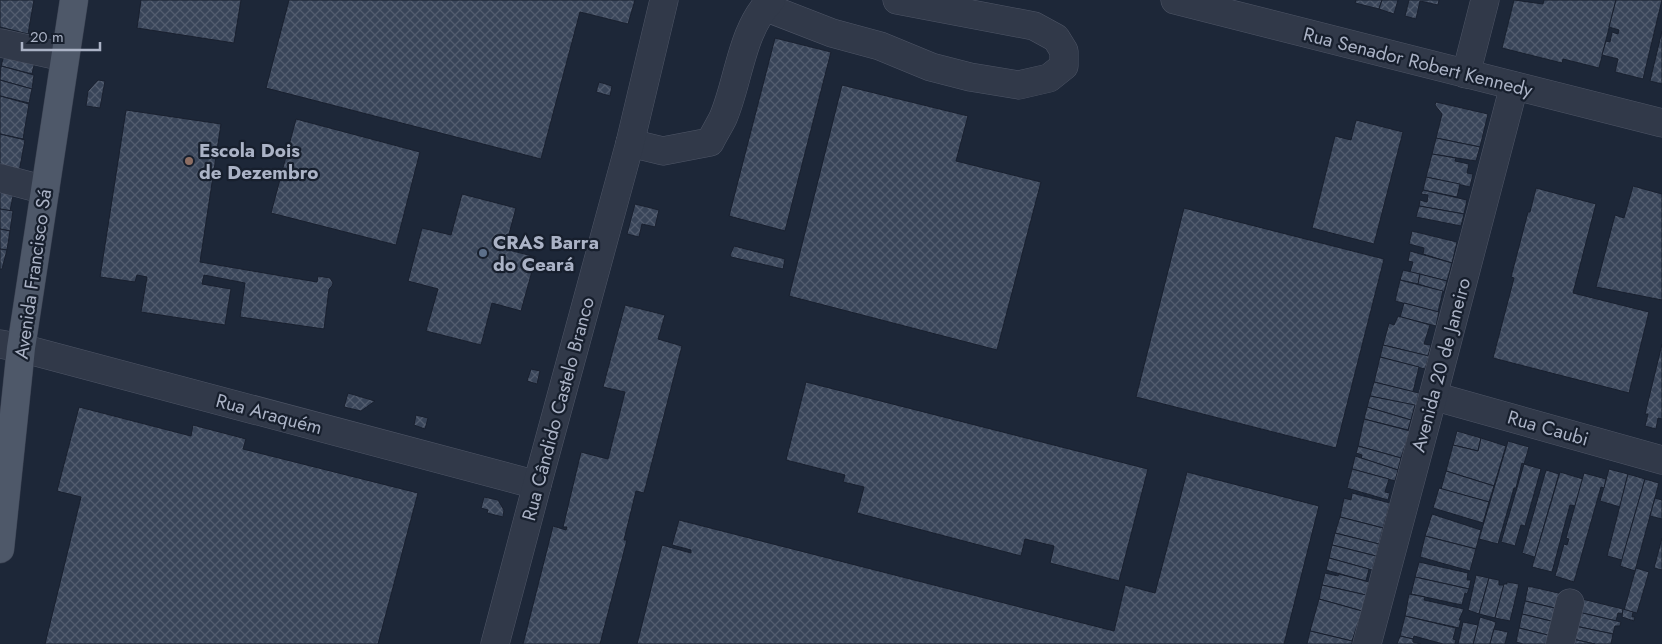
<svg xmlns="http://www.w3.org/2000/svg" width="1662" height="644" font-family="Jost,sans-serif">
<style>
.building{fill:url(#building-cross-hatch);stroke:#19202f}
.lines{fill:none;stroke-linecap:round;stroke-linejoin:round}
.minor-casing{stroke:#4f5667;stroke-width:29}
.major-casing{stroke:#3b4252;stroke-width:29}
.minor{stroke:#313949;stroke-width:28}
.major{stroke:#4e5869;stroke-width:28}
.education-dot{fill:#8d6e63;stroke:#171f2d;stroke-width:2}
.service-dot{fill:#5c6f8a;stroke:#171f2d;stroke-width:2}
.labels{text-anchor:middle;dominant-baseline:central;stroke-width:4.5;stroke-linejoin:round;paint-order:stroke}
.street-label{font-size:19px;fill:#abb3c6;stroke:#171f2d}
.poi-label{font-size:19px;font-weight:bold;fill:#abb3c6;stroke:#171f2d;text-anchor:start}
</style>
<defs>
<pattern id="building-cross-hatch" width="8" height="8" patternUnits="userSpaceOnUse" patternTransform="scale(1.25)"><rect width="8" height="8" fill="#394559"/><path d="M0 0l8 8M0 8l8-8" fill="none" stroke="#535d6f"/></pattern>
</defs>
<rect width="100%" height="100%" fill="#1d2738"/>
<g class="building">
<polygon points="0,0 34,0 28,34 0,27"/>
<polygon points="141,0 241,0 234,43 137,28"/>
<polygon points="289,0 635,0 628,24 580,12 541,159 266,88"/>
<polygon points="1356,0 1382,0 1379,9 1355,3"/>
<polygon points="1382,0 1398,0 1394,14 1379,9"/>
<polygon points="1409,0 1439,0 1438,5 1420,1 1416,19 1405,16"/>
<polygon points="1514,0 1543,4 1544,0 1616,0 1599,68 1563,59 1562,63 1502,48"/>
<polygon points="1616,0 1662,0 1643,79 1615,72 1618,59 1602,55 1606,41 1610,42 1612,32 1618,34 1619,30 1609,27"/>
<polygon points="1662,31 1662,84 1650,81"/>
<polygon points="775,38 831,52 785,231 729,216"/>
<polygon points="5,52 35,61 32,74 1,66"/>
<polygon points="1,66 34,75 32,89 0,80"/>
<polygon points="0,80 32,89 29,103 0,96"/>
<polygon points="98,80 105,81 100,108 86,106 88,91"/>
<polygon points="599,82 612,86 610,96 596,92"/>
<polygon points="842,85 968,116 956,161 1041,182 997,350 789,296"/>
<polygon points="0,96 29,104 23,139 0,134"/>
<polygon points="1436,102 1488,114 1480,147 1436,138 1442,114 1435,105"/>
<polygon points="126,110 221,124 200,262 317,282 318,276 330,278 333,283 332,286 329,289 324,329 240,317 245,283 204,275 202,284 231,289 225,325 141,312 147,277 137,275 135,282 100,277"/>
<polygon points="296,119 420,152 396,245 271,213"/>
<polygon points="1356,120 1403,132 1374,244 1312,228 1335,136 1351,140"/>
<polygon points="0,134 25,140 19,172 0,170"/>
<polygon points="1436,138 1480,147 1476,161 1432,154"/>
<polygon points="1432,154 1456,158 1455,161 1469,164 1467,173 1473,174 1470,187 1426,177"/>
<polygon points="1426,177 1460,184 1457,197 1423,190"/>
<polygon points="1633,186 1662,194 1662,300 1596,287 1615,215 1624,218"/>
<polygon points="1536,188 1596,204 1573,293 1649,312 1629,393 1493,358 1514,278 1511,277 1528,212 1530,212"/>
<polygon points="0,189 14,191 10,211 0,209"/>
<polygon points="1423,190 1467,200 1464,214 1419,206 1420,200 1427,202 1428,195 1421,194"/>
<polygon points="462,194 516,208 505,249 536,257 521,311 492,303 481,345 426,331 438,289 408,281 422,228 451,235"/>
<polygon points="635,204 659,210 655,227 642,224 639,237 627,234"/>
<polygon points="1419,206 1464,214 1461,226 1416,217"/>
<polygon points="1184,208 1384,259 1336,448 1136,397"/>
<polygon points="0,209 13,211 10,231 0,229"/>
<polygon points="0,229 10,231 7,250 0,249"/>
<polygon points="1412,231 1457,242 1452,263 1423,254 1424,248 1409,244"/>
<polygon points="734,246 785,259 783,269 731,257 730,255"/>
<polygon points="0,249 7,250 2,269 0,269"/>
<polygon points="1410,251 1452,263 1447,281 1410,272 1413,262 1408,261"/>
<polygon points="1403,270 1420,274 1418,284 1400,280"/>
<polygon points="1420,274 1447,281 1444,292 1418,284"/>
<polygon points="1400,280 1443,291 1438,312 1395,301"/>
<polygon points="1404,303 1439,312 1436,326 1400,317"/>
<polygon points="625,305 665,315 658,339 682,346 644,493 636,491 624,540 627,540 600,644 523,644 553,526 566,530 567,527 563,527 581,452 608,459 625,392 603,387"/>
<polygon points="1398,316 1430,325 1424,344 1431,345 1428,356 1383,345 1389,323 1394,325"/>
<polygon points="1662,344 1662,419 1658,418 1656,429 1645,426 1648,414 1645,414"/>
<polygon points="1383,345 1429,356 1425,369 1380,357"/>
<polygon points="1380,357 1419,367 1413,392 1374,382"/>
<polygon points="531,369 540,371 537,384 527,381"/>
<polygon points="806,382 1148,469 1119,581 1050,563 1054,546 1025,539 1021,556 857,513 864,487 843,482 845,475 786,460"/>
<polygon points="1374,382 1419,393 1416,406 1370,396"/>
<polygon points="348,393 375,401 361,411 344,407"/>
<polygon points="1370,396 1415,405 1411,420 1367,407"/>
<polygon points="79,407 191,436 193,425 246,439 243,449 418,493 378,644 45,644 81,497 57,491"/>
<polygon points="1367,407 1411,420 1408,430 1364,419"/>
<polygon points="416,415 428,418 425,429 414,425"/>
<polygon points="1364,419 1410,431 1401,458 1358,446"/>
<polygon points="1457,431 1481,438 1478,451 1453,445"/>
<polygon points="1481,438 1506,446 1494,486 1446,471 1453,445 1478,451"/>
<polygon points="1508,441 1529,447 1524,464 1522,463 1516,488 1514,488 1498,544 1479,539"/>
<polygon points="1358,446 1401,458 1398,470 1361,458 1362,455 1356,453"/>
<polygon points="1355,456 1398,470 1395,481 1352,469"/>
<polygon points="1524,464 1541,469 1525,526 1521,525 1515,546 1501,542"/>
<polygon points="1352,469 1389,479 1385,492 1390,493 1388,500 1347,488"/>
<polygon points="1609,469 1628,474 1620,507 1600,501"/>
<polygon points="1546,470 1559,474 1535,557 1534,557 1522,553"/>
<polygon points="1446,471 1494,486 1489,502 1441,489"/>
<polygon points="1187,472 1319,506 1284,644 637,644 662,545 691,553 691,550 672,545 679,520 1114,631 1125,585 1155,593"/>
<polygon points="1560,472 1583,479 1575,506 1570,505 1552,572 1532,567"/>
<polygon points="1584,473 1606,479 1604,488 1601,487 1574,582 1555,576 1564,544 1567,545 1569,539 1566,538"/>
<polygon points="1628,474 1645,479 1622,560 1607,556"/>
<polygon points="1645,479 1659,483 1635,571 1620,566"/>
<polygon points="1439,488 1489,502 1483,523 1433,508"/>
<polygon points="1352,493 1390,503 1383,528 1340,517 1344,498 1351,500"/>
<polygon points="484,497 498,500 504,510 503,517 487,513 488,510 481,508"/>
<polygon points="1655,498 1662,500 1662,519 1650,516"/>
<polygon points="1432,514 1481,530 1476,549 1425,536"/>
<polygon points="1340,517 1383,528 1379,544 1335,533"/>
<polygon points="1335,533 1379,544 1376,556 1332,545"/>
<polygon points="1425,536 1476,549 1470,571 1420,557"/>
<polygon points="1662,538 1662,570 1654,568"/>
<polygon points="1332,545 1376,556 1372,570 1329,558"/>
<polygon points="1329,558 1369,569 1366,581 1326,570"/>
<polygon points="1419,562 1468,573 1467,580 1471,580 1469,589 1415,577"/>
<polygon points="1636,568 1649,572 1637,613 1624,610"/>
<polygon points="1325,573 1338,576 1339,574 1369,582 1366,595 1322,585"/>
<polygon points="1476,575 1489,578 1479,614 1468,610"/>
<polygon points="1415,577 1469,589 1467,594 1465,593 1462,605 1411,594"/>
<polygon points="1489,578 1499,580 1499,585 1504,585 1495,618 1479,614"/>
<polygon points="1507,582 1519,584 1510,621 1495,618 1504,584 1507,584"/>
<polygon points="1322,585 1366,595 1362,611 1319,599"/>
<polygon points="1528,586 1567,595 1563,610 1525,601"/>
<polygon points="1409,594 1425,597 1424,600 1464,609 1459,620 1461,620 1459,628 1405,616"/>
<polygon points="1319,599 1362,611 1352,641 1310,631"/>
<polygon points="1582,599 1623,609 1622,614 1618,613 1616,621 1578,612"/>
<polygon points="1525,601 1563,610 1559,623 1522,614"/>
<polygon points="1623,609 1633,612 1632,617 1635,617 1634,621 1622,617"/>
<polygon points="1578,612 1621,622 1620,626 1615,626 1613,634 1575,626"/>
<polygon points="1522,614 1559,623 1556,637 1519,628"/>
<polygon points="1405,616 1456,628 1453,639 1456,640 1455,644 1443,644 1414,636 1413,639 1400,636"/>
<polygon points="1480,617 1496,622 1490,644 1473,644"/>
<polygon points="1463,622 1478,625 1473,644 1458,644"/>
<polygon points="1575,626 1613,634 1611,644 1595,644 1572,639"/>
<polygon points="1519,628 1556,637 1554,644 1523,644 1516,642"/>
<polygon points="1494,629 1508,632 1505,644 1490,644"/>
<polygon points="1310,631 1352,641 1352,644 1307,644"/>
<polygon points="1400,636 1413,639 1413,642 1421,644 1397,644"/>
<polygon points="1572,639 1595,644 1571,644"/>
</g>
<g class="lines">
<defs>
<g id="minor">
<polyline points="1175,0 1662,123"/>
<polyline points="765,7 832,33 880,46 931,67 970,77 1019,85 1049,78 1064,66 1064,51 1056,38 1034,26 897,0"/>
<polyline points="0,43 64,57"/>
<polyline points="1466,74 1485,0"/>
<path d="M630,143L663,151L710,142C714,134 719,126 723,118C739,81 741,30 771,0"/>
<polyline points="0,178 45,190"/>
<polyline points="0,344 21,348 537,485"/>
<polyline points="1433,396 1662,460"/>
<polyline points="495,644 537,485 630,143 664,0"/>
<polyline points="1367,644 1433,396 1514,86"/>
<polyline points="1560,644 1570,603"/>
</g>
<polyline id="major" points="0,549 21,348 74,0"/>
</defs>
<use href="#minor" class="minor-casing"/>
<use href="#major" class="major-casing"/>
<use href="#minor" class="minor"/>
<use href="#major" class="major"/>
</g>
<circle class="education-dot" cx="189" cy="161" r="5"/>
<circle class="service-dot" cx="483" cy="253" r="5"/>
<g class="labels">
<g class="street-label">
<text transform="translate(1418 62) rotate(14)">Rua Senador Robert Kennedy</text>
<text transform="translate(33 274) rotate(-82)">Avenida Francisco Sá</text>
<text transform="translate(1441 365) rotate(-75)">Avenida 20 de Janeiro</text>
<text transform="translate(558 409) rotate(-75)">Rua Cândido Castelo Branco</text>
<text transform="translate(269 414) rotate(15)">Rua Araquém</text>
<text transform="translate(1548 428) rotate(16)">Rua Caubi</text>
</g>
<g class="poi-label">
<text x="199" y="150">Escola Dois<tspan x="199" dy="22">de Dezembro</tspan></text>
<text x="493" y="242">CRAS Barra<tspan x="493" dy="22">do Ceará</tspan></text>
</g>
</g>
<path d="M22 42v8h78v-8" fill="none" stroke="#abb3c6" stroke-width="2.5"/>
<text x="30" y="42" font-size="15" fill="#abb3c6" stroke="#171f2d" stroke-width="4" paint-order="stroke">20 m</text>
</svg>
